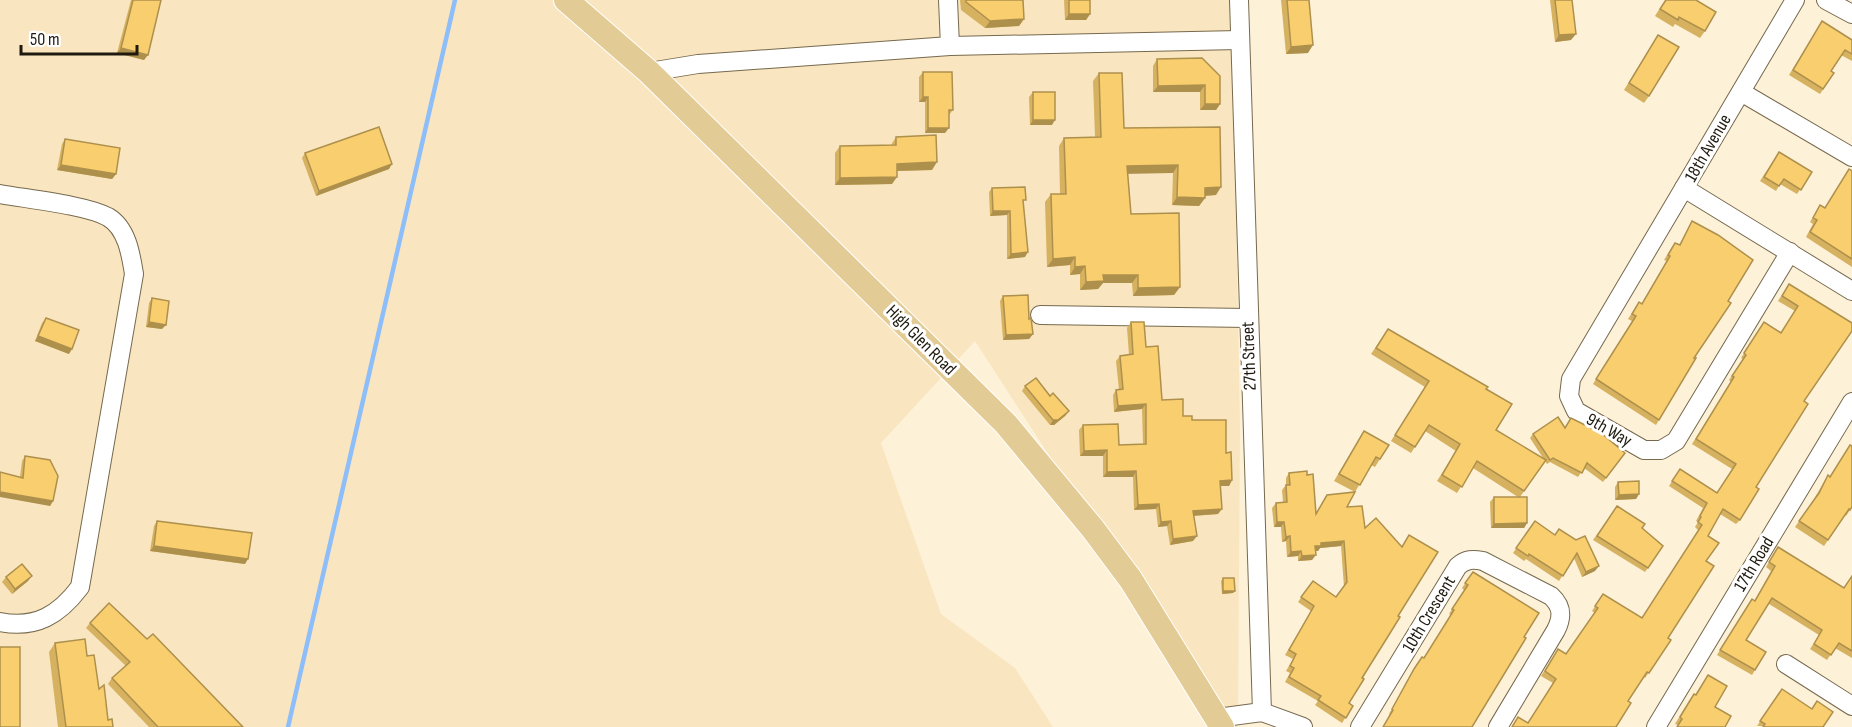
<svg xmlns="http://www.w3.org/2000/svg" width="1852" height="727" font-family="'Sofia Sans Condensed',sans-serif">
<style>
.built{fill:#f9e6c0}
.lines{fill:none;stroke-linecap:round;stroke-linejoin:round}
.stream{stroke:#8ebef9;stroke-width:4.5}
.minor-casing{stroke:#76694d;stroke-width:20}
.major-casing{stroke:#fff;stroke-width:26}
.minor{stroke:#fff;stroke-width:18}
.major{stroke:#e3cb95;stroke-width:24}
.wall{fill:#d6b15f}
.shaded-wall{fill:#ae904d}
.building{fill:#f9ce6e;stroke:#ae904d;stroke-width:1.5}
.labels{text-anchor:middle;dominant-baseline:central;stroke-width:6;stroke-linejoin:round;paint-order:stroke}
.street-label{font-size:18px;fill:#1f1a0f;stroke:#fff}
</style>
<rect width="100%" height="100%" fill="#fdf1d8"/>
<polygon class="built" points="0,0 1232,0 1240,427 1238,727 1225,727 975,341 881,443 941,614 1015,668 1053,727 0,727"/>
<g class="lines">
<polyline class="stream" points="288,727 455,0"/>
<defs>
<g id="minor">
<polyline points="948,0 950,46"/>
<polyline points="1239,0 1262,712"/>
<polyline points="1795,0 1684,188 1852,291"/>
<polyline points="1826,0 1852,14"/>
<polyline points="649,72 698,64 950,46 1239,40"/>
<polyline points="1741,92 1852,157"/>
<polyline points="1684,188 1571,379 1569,396 1576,411 1644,450 1661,450 1676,441 1790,252"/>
<path d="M0,194C27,199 86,205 108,217C127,228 131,255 134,274L80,587C59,615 36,629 0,622"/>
<polyline points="1040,315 1248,318"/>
<polyline points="1786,664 1852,706"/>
<polyline points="1217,718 1262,712 1303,727"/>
<path d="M1360,727L1458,566C1466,559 1473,559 1483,561L1551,596C1562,606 1563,616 1556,630L1498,727"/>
<polyline points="1656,727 1852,402"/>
</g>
<polyline id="major" points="566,0 649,72 1006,424 1093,529 1131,580 1222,727"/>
</defs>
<use href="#minor" class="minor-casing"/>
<use href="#major" class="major-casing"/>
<use href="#minor" class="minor"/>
<use href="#major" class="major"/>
</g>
<g class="wall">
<polygon points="131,0 161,0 144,60 117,53"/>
<polygon points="960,0 1023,0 1024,19 1019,26 985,28 961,10"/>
<polygon points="1064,0 1090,0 1090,14 1086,20 1065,20"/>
<polygon points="1281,0 1309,0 1308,53 1286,54"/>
<polygon points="1550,0 1572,0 1571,40 1555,42"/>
<polygon points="1665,0 1705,31 1700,38 1675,24 1673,27 1655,16"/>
<polygon points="1819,26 1852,40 1852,61 1841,55 1831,71 1834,73 1820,94 1789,75"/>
<polygon points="1658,35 1649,96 1644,103 1624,90"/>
<polygon points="1202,58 1220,104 1216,110 1200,110 1200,92 1153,92 1153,66 1157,59"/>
<polygon points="923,72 953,110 949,115 945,133 925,133 925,102 919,102 919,77"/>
<polygon points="1099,73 1124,128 1220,127 1216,195 1205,196 1205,198 1199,206 1172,205 1173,173 1128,173 1131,214 1180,287 1174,295 1133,296 1132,283 1103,283 1098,289 1080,290 1080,274 1070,275 1070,265 1047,267 1045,202 1051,194 1060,194 1059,146 1064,138 1095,137 1093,81"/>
<polygon points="1033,92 1052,125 1030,125 1029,97"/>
<polygon points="896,137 932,170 897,171 892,184 835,185 835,153 840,146 891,145"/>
<polygon points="65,139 116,174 112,179 57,170 62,144"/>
<polygon points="1779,152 1812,172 1797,194 1780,184 1776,191 1760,181"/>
<polygon points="305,153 389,169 316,196 302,158"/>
<polygon points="1852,171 1852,267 1806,237 1813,224 1810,222 1817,210 1820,205 1825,208"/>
<polygon points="992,188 1023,203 1025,257 1007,259 1007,215 990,216 989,192"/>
<polygon points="1692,221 1728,301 1656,425 1593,384 1632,321 1628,319 1639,302 1642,303 1667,261 1664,260 1672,247 1679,245"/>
<polygon points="1789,284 1852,323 1804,401 1756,487 1740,520 1736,524 1720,514 1708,536 1706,561 1668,638 1671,640 1645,678 1644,677 1628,701 1528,723 1553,683 1541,676 1555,654 1566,654 1595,613 1592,611 1603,594 1642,618 1698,530 1695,527 1698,522 1696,521 1703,508 1669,486 1680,469 1717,493 1732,469 1692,444 1731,382 1729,380 1743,359 1741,358 1764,322 1781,332 1795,311 1778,301"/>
<polygon points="1003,296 1029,319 1033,334 1029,339 1003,340 1000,301"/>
<polygon points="152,298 162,329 146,327 149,303"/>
<polygon points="46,318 69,354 35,341 42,323"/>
<polygon points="1131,322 1146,347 1162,400 1183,416 1192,420 1226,453 1232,480 1229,486 1221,486 1218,514 1194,516 1193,541 1170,545 1167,526 1158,527 1156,509 1134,510 1133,477 1103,477 1103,456 1080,456 1079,430 1083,425 1119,445 1143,445 1142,409 1114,412 1113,395 1116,390 1119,390 1116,361 1120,356 1129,355 1127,328"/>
<polygon points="1388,329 1486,389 1496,430 1543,458 1530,438 1533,434 1564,427 1625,453 1603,482 1584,468 1578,477 1550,462 1547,464 1545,461 1520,497 1527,523 1524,528 1491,528 1490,502 1494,497 1518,497 1473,468 1457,493 1437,481 1456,451 1425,431 1411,453 1391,441 1425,387 1371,354"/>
<polygon points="1025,386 1069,411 1065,416 1054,425 1050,425 1022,391"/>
<polygon points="1364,431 1380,459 1375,467 1371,465 1355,492 1334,481"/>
<polygon points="25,456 53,501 50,506 20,477 22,461"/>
<polygon points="1289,473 1316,513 1327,495 1347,507 1365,528 1398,616 1349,703 1353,706 1342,723 1315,705 1318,701 1285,682 1290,673 1286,671 1293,659 1285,655 1311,611 1298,602 1313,581 1336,597 1344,587 1341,546 1320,548 1318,551 1315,551 1312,560 1298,561 1298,556 1287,557 1286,541 1282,542 1281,527 1274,527 1272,508 1276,503 1283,502 1282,490 1286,485 1286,478"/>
<polygon points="1828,475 1852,507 1846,516 1845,515 1824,546 1795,527 1814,499"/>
<polygon points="1618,482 1639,494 1636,499 1615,500 1615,487"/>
<polygon points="1617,506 1663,546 1645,572 1593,540"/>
<polygon points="157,521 245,564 150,551 154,526"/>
<polygon points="1535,521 1555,535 1559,529 1595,571 1582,577 1574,558 1559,581 1526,559 1524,561 1513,553"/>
<polygon points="1775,552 1844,588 1852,575 1852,658 1835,648 1827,660 1810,649 1819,635 1769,604 1746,640 1755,670 1752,675 1717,655 1749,604 1754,601 1771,571 1766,567"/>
<polygon points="1473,572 1539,613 1390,715 1389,714 1411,674 1422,657 1424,658 1451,615 1449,614 1464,590 1462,588"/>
<polygon points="6,577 28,581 12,594 2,582"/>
<polygon points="1223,578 1235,591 1233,593 1222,594 1221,581"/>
<polygon points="90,623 147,639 243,727 149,727 108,684 112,678 126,666 86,628"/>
<polygon points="55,643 87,656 108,720 113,727 58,727 49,652"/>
<polygon points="1708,675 1715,707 1725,727 1677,727 1678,725 1675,724 1689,701 1694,694 1695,695"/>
<polygon points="1782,689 1823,727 1757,726"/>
</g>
<g class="shaded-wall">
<polygon points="1069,14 1090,14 1086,20 1065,20"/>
<polygon points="1024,19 1019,26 985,28 990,21"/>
<polygon points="1576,34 1571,40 1555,42 1559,35"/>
<polygon points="1313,45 1308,53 1286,54 1291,47"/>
<polygon points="121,48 148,55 144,60 117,53"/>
<polygon points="1205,85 1200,92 1153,92 1158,86"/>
<polygon points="923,97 928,97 925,102 919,102"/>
<polygon points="1205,104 1220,104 1216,110 1200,110"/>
<polygon points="1033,120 1055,120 1052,125 1030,125"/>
<polygon points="928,128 949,128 945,133 925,133"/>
<polygon points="937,162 932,170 892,171 897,164"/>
<polygon points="392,164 389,169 316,196 319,191"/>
<polygon points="61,165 116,174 112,179 57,170"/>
<polygon points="1178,165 1173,173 1122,174 1127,166"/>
<polygon points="897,177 892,184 835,185 840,178"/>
<polygon points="1221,187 1216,195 1200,196 1205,188"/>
<polygon points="1177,197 1205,198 1199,206 1172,205"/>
<polygon points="993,211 1010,211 1007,215 990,216"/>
<polygon points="1028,252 1025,257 1007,259 1011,254"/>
<polygon points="1075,257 1070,265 1047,267 1053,259"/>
<polygon points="1085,266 1080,274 1070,275 1075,267"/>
<polygon points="1103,275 1138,275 1132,283 1103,283 1098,289 1080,290 1086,282"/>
<polygon points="1180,287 1174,295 1133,296 1138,288"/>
<polygon points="149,322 166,325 162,329 146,327"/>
<polygon points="1033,334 1029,339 1003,340 1006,335"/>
<polygon points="38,336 72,349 69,354 35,341"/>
<polygon points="1146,404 1142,409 1114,412 1118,406"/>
<polygon points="1069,411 1065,416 1054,425 1050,425 1053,420"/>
<polygon points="1107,450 1103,456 1080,456 1084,451"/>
<polygon points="1136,471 1133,477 1103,477 1107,472"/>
<polygon points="1232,480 1229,486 1217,486 1220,481"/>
<polygon points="0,492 53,501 50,506 0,497"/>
<polygon points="1639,494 1636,499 1615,500 1619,495"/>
<polygon points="1159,504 1156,509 1134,510 1138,505"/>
<polygon points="1222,509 1218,514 1189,516 1193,511"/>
<polygon points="1171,521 1167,526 1158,527 1161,522"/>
<polygon points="1277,522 1284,522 1281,527 1274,527"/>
<polygon points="1527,523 1524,528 1491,528 1494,524"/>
<polygon points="1197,536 1193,541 1170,545 1173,539"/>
<polygon points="1290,536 1286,541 1282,542 1286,537"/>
<polygon points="1344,541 1341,546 1320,548 1318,551 1312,551 1315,546 1321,543"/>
<polygon points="154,546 248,559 245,564 150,551"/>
<polygon points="1301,551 1298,556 1287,557 1291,552"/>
<polygon points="1316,555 1312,560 1298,561 1302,556"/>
<polygon points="1599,566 1595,571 1582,577 1586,572"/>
<polygon points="32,576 28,581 12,594 15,589"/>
<polygon points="1223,591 1235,591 1233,593 1222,594"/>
</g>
<g class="building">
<polygon points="133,0 161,0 148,55 121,48"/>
<polygon points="966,0 1023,0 1024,19 990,21 966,2"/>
<rect x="1069" y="0" width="21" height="14"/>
<polygon points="1287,0 1309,0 1313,45 1291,47"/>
<polygon points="1555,0 1572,0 1576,34 1559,35"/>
<polygon points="1666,0 1696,0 1716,12 1705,31 1679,17 1678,20 1660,9"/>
<polygon points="1822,21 1852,40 1852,54 1845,50 1831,71 1834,73 1823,89 1793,70"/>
<polygon points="1658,35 1679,47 1649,96 1629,83"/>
<polygon points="1202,58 1220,76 1220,104 1205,104 1205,85 1158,86 1157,59"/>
<polygon points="923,72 952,72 953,110 949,110 949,128 928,128 928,97 923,97"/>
<polygon points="1099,73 1122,73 1124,128 1220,127 1221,187 1205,188 1205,198 1177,197 1178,165 1127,166 1131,214 1179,213 1180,287 1138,288 1138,275 1103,275 1104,281 1086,282 1085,266 1075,267 1075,257 1053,259 1051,194 1066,194 1064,138 1101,137"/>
<rect x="1033" y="92" width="22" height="28"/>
<polygon points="379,127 392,164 319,191 305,153"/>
<polygon points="936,135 937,162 897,164 897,177 840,178 840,146 896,145 896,137"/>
<polygon points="65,139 120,148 116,174 61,165"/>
<polygon points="1779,152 1812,172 1801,190 1784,179 1779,186 1764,177"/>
<polygon points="1849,169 1852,171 1852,259 1810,232 1817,220 1813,218 1820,205 1825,208"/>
<polygon points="1025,187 1026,200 1023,200 1028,252 1011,254 1010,211 993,211 992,188"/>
<polygon points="1692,221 1718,235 1753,260 1728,301 1731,303 1694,358 1696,358 1659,420 1596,379 1636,316 1632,314 1639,302 1642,304 1670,256 1668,255 1675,243 1680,245"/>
<polygon points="1789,284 1852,323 1852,331 1804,401 1808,404 1756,487 1759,489 1740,520 1723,509 1708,536 1719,543 1706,561 1714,566 1668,638 1671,640 1649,673 1647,672 1628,701 1631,703 1616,727 1512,727 1518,717 1528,723 1556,679 1545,671 1558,649 1566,654 1598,608 1595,606 1603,594 1642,618 1702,525 1698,522 1701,517 1700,516 1707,503 1672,481 1680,469 1717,493 1736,464 1696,439 1734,377 1732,376 1746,355 1744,353 1764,322 1781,333 1798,306 1782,296"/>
<polygon points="1028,295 1029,319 1031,318 1033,334 1006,335 1003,296"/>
<polygon points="152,298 169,301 166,325 149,322"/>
<polygon points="46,318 79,330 72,349 38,336"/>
<polygon points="1131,322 1144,322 1146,347 1158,346 1162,400 1183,399 1183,416 1192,416 1192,420 1226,420 1226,453 1231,452 1232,480 1220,481 1222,509 1193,511 1197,536 1173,539 1171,521 1161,522 1159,504 1138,505 1136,471 1107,472 1107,450 1084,451 1083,425 1118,424 1119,445 1146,444 1146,404 1118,406 1116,390 1123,389 1120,356 1133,354"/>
<polygon points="1388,329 1488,387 1486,389 1512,404 1496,430 1546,460 1524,491 1477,461 1462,487 1442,475 1460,444 1429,425 1415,447 1395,435 1429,381 1376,348"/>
<polygon points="1036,378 1050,396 1053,393 1069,411 1058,420 1053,420 1025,386"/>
<polygon points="1558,417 1565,428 1571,418 1601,433 1625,453 1606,478 1587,463 1582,473 1553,458 1550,460 1533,434"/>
<polygon points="1364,431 1389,445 1380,459 1376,457 1360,485 1339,474"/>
<polygon points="1850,445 1852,446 1852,507 1850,510 1849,509 1828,540 1799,521 1819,493 1828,475 1830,477"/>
<polygon points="25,456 50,460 58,476 53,501 0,492 0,472 23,478"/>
<polygon points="1307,471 1307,475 1313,474 1316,514 1327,495 1355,492 1347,507 1362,506 1365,528 1376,518 1402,547 1409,535 1438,552 1398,616 1400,617 1387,638 1362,678 1364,679 1349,703 1353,706 1346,718 1318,700 1321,696 1289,677 1294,668 1290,666 1296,654 1289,650 1314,606 1301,597 1313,581 1336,597 1347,582 1344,541 1321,543 1321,546 1315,546 1316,555 1302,556 1301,551 1291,552 1290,536 1286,537 1284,522 1277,522 1276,503 1287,502 1286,485 1290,485 1289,473"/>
<polygon points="1639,481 1639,494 1619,495 1618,482"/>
<polygon points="1494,497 1527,497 1527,523 1494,524"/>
<polygon points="1617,506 1645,524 1642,528 1663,546 1648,568 1597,536"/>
<polygon points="157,521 252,533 248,559 154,546"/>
<polygon points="1535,521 1555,535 1559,529 1576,540 1585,536 1599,566 1586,572 1577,553 1563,576 1529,554 1528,556 1516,548"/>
<polygon points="1778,547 1844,588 1852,576 1852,651 1839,643 1831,655 1814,644 1822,630 1772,598 1746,640 1766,652 1755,670 1720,650 1752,599 1755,601 1775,566 1769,562"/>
<polygon points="22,564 32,576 15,589 6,577"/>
<polygon points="1473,572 1539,613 1524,637 1526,638 1472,727 1383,727 1393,710 1392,709 1414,669 1422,657 1424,658 1454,610 1452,609 1468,585 1465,583"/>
<polygon points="1223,578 1234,578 1235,591 1223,591"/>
<polygon points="109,603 147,639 153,634 243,727 158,727 112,678 130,662 90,623"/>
<polygon points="85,639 87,656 94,655 99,689 104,685 108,720 112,719 113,727 66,727 55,643"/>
<rect x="0" y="647" width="20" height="80"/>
<polygon points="1708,675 1727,686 1715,707 1731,716 1725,727 1677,727 1682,719 1680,717 1694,694 1696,695"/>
<polygon points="1782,689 1812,709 1817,701 1833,712 1823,727 1763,727 1765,724 1760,721"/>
</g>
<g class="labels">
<g class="street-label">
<text transform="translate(1708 148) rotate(-60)">18th Avenue</text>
<text transform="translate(921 340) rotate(45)">High Glen Road</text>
<text transform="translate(1249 356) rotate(-92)">27th Street</text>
<text transform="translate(1609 430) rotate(30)">9th Way</text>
<text transform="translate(1754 564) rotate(-59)">17th Road</text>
<text transform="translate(1429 614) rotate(-59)">10th Crescent</text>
</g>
</g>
<path d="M21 45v9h116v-9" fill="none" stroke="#1f1a0f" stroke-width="3"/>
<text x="30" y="45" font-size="18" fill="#1f1a0f" stroke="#ffffff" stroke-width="4.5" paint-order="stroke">50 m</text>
</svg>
